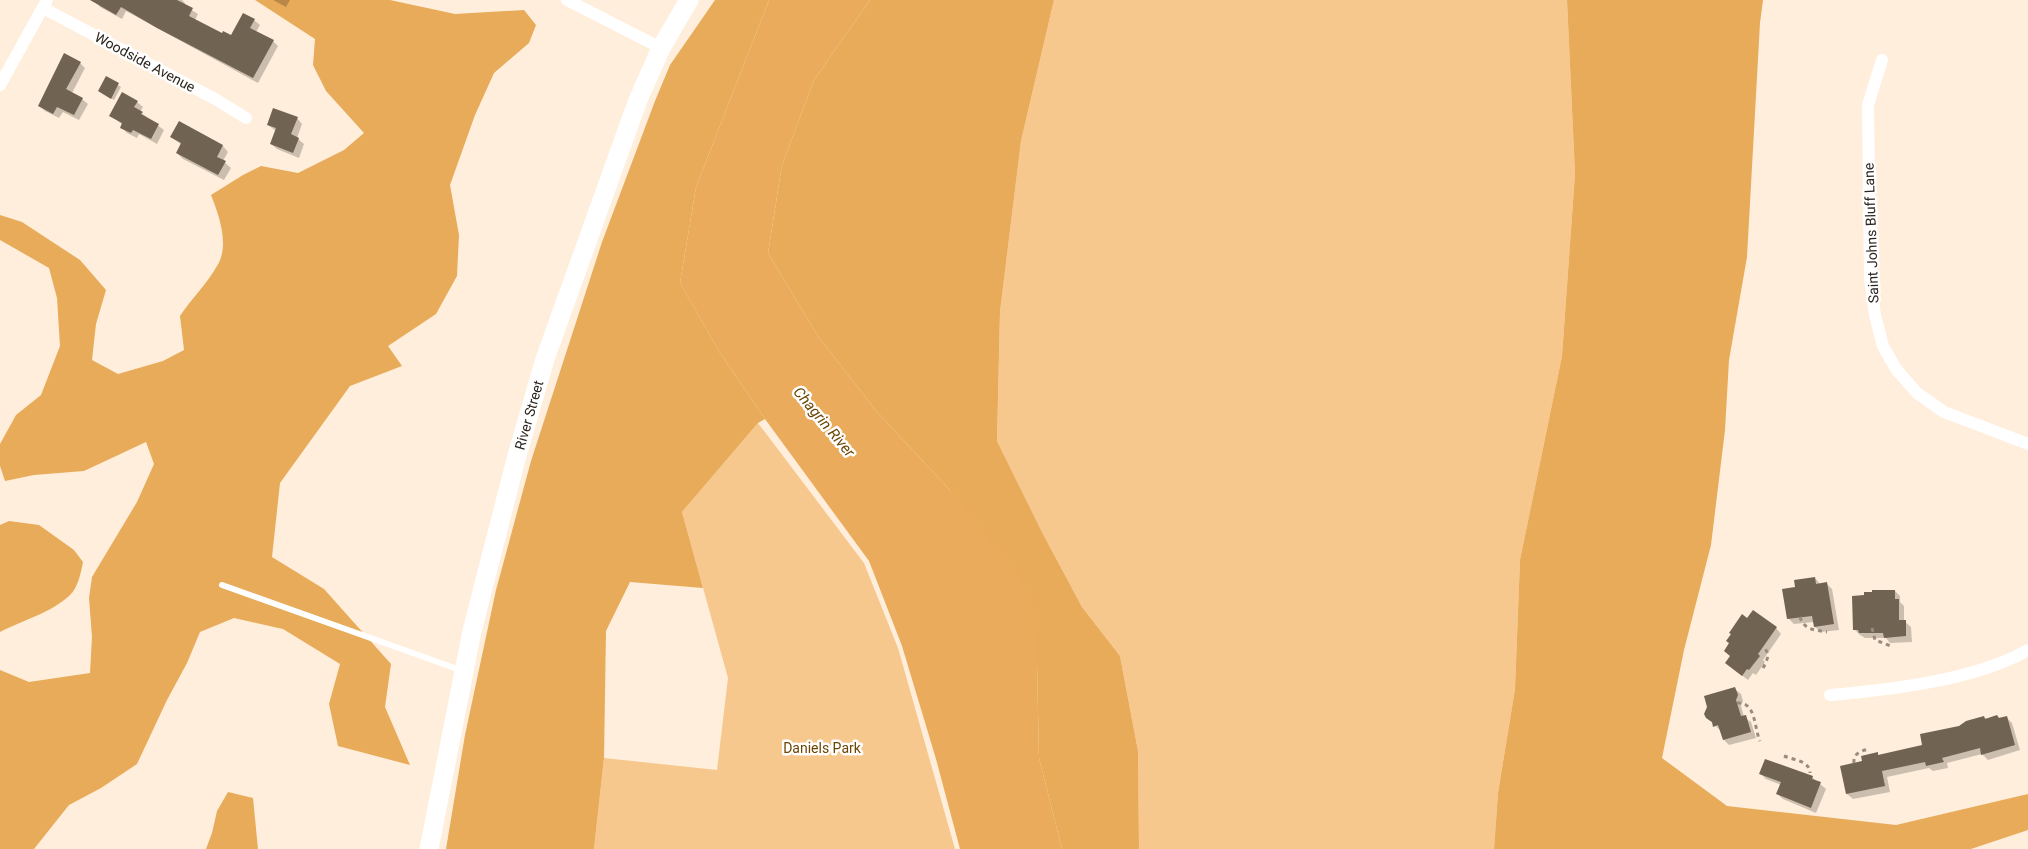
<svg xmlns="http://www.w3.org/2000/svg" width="2028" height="849" font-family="Roboto,sans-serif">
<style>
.green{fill:#f7c88e}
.forest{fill:#e8ab5a}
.water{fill:#eaac5c}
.shadow{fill:#0003}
.building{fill:#706352}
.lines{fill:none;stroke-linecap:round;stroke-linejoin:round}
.path{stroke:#988c7f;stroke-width:3;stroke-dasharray:4 4;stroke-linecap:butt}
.service{stroke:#fff;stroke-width:6}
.minor{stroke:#fff;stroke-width:12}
.secondary{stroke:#fff;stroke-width:19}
.labels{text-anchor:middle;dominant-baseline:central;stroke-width:5;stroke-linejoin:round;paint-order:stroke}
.street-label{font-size:14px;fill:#2b251e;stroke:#fff}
.park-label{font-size:14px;fill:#6d4501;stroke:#fff}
.water-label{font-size:15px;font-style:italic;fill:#6d4502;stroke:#fff}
</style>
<rect width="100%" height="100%" fill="#ffeedb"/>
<g class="green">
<polygon points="1054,0 1567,0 1575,174 1562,356 1520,560 1515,689 1498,793 1494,849 1139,849 1138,751 1120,656 1082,607 1043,534 997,441 1000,312 1021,141"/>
<polygon points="758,423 864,563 898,648 955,849 594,849 604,758 717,770 728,678 682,512"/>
</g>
<g class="forest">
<path d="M255,0H390L455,14L524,10L536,25L529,43L494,73L475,115L450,185L459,235L457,276L436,314L388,346L402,366L350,386L280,483L272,557L324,589L391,664L385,707L410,765L338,746L329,704L340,664L283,629L234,618L200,632L187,663L167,700L137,764L101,788L69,805L34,849H0V670L29,682L90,673L92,637L89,598L92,577L137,502L154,464L146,442L84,471L34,475L5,481L0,466V444L16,415L41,395L60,346L57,298L49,268L0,240V215L22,222L80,260L106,290L96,324L92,360L118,374L163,361L184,350L180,316C191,299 207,284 217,266C230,246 219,215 211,195L243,175L261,166L298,173L344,150L364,133L326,91L313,65L315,39Z"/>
<polygon points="715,0 769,0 696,187 680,283 720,353 765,419 758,423 682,512 703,588 630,582 606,631 604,758 594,849 446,849 465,735 496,590 531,461 602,242 655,101 670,65"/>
<polygon points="870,0 1054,0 1021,141 1000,312 997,441 1043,534 1082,607 1120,656 1138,751 1139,849 1062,849 1039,758 1037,662 950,490 877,412 818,336 768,253 782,165 814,80"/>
<polygon points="1567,0 1763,0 1760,23 1747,257 1729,360 1725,430 1711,545 1684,650 1662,758 1727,806 1896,825 2028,794 2028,830 1971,849 1494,849 1498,793 1515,689 1520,560 1562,356 1575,174"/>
<path d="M9,521L39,525L74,550L83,562C81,572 78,588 70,595C51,613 23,620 0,632V525Z"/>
<polygon points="228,792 253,798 258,849 206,849 212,833 217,811"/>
</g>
<polygon class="water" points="769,0 870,0 814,80 782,165 768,253 818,336 877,412 950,490 1031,594 1037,662 1039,758 1062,849 960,849 936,759 902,646 869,561 765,419 720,353 680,283 696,187"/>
<g class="shadow">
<polygon points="95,0 182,0 185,3 184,5 198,14 195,20 222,35 231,37 254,20 260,25 256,32 273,41 278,46 258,83 126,11 122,19 100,7"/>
<polygon points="273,0 290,0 286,7"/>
<polygon points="80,63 85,68 72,93 82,99 88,104 79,120 63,112 59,118 45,111 40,106"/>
<polygon points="107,78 121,87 114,100 99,91"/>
<polygon points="137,102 143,107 140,112 164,130 157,144 139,134 137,138 127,133 121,127 123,125 111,116"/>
<polygon points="297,118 302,124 297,138 304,144 299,158 277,149 271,144 276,131 268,125"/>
<polygon points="179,123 223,146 228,152 223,161 231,168 224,180 183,159 177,153 182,145 171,137"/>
<polygon points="1815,578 1820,584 1827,584 1832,589 1839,630 1821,632 1815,627 1814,622 1794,624 1788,618 1796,588"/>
<polygon points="1895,591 1900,596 1900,602 1904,606 1904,621 1911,627 1912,642 1890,643 1886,638 1865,638 1860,635 1854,629"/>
<polygon points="1748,620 1776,628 1781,634 1763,660 1765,662 1756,675 1753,673 1748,680 1732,668"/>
<polygon points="1735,689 1741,694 1743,701 1741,706 1744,717 1751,722 1756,738 1729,745 1724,740 1721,731 1707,718"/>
<polygon points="1984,717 1987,719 2006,717 2012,723 2020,750 1988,760 1982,754 1947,763 1948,768 1933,771 1929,768 1887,777 1890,792 1853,799 1847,794 1842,767 1864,762 1877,754 1879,756 1924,746"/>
<polygon points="1761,774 1812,777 1826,789 1816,813 1783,799 1777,794 1781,785 1766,779"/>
</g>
<g class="building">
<polygon points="90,0 177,0 193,8 189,16 222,33 223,31 231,35 243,13 255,19 250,28 274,40 253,78 157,28 121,7 116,15"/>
<polygon points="64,53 81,62 66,89 83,98 74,115 57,107 53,114 38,106"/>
<polygon points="106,76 119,83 111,99 98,91"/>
<polygon points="122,92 138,101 134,107 143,112 141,114 159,124 151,139 133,130 131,133 120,128 122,123 109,116"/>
<polygon points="273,108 298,117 291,134 299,138 293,153 270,144 276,128 267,125"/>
<polygon points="179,121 223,145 217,157 226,161 218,175 176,153 181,143 170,137"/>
<polygon points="1815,577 1816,584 1827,582 1834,624 1814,627 1812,616 1787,619 1782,589 1795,587 1794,580"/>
<polygon points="1872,590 1895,590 1895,599 1899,599 1899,620 1906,620 1906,636 1884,638 1883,633 1859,633 1858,630 1853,630 1852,596 1864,595 1864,592 1872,592"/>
<polygon points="1753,610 1777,627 1758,654 1760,656 1749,670 1747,669 1742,676 1725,663 1730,656 1724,651 1729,643 1726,641 1731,634 1729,633 1742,614 1747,618"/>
<polygon points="1735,687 1738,695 1736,700 1741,716 1746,715 1751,732 1723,740 1718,725 1713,727 1712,722 1706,718 1704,714 1707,707 1704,696"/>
<polygon points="1997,715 1999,718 2007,716 2015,745 1981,755 1980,748 1942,758 1944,762 1926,766 1925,762 1882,771 1885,786 1846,794 1840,766 1862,761 1861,756 1878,752 1878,755 1922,745 1920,734 1959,726 1966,721 1984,716 1985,719"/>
<polygon points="1765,759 1813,776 1812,779 1821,782 1811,808 1776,794 1781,782 1759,774"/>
</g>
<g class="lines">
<g class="path">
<path d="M1800,617C1804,630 1815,630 1827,632"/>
<polyline points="1872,628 1875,640 1891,646"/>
<path d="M1763,668C1767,661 1771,653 1763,647"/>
<path d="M1737,703C1756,701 1754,728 1760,741"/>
<path d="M1784,756C1794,760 1810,761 1810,773"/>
<path d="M1854,763C1853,753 1861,751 1869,749"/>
</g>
<polyline class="service" points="222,585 463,671"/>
<g class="minor">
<polyline points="567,0 661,48"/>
<polyline points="43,8 217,100 246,118"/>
<polyline points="1882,60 1868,105 1870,278 1875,315 1883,346 1896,369 1917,393 1944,412 2028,444"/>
<polyline points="0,85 47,0"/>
<path d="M1830,695C1889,690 1976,680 2028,650"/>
</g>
<polyline class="secondary" points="429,849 472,631 516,459 545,359 638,100 661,48 689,0"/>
</g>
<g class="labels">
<g class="street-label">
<text transform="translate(145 62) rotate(28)">Woodside Avenue</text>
<text transform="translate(1871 233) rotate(-92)">Saint Johns Bluff Lane</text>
<text transform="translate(529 415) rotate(-74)">River Street</text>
</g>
<g class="park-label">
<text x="822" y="748">Daniels Park</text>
</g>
<g class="water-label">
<text transform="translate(824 422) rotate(50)">Chagrin River</text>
</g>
</g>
</svg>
